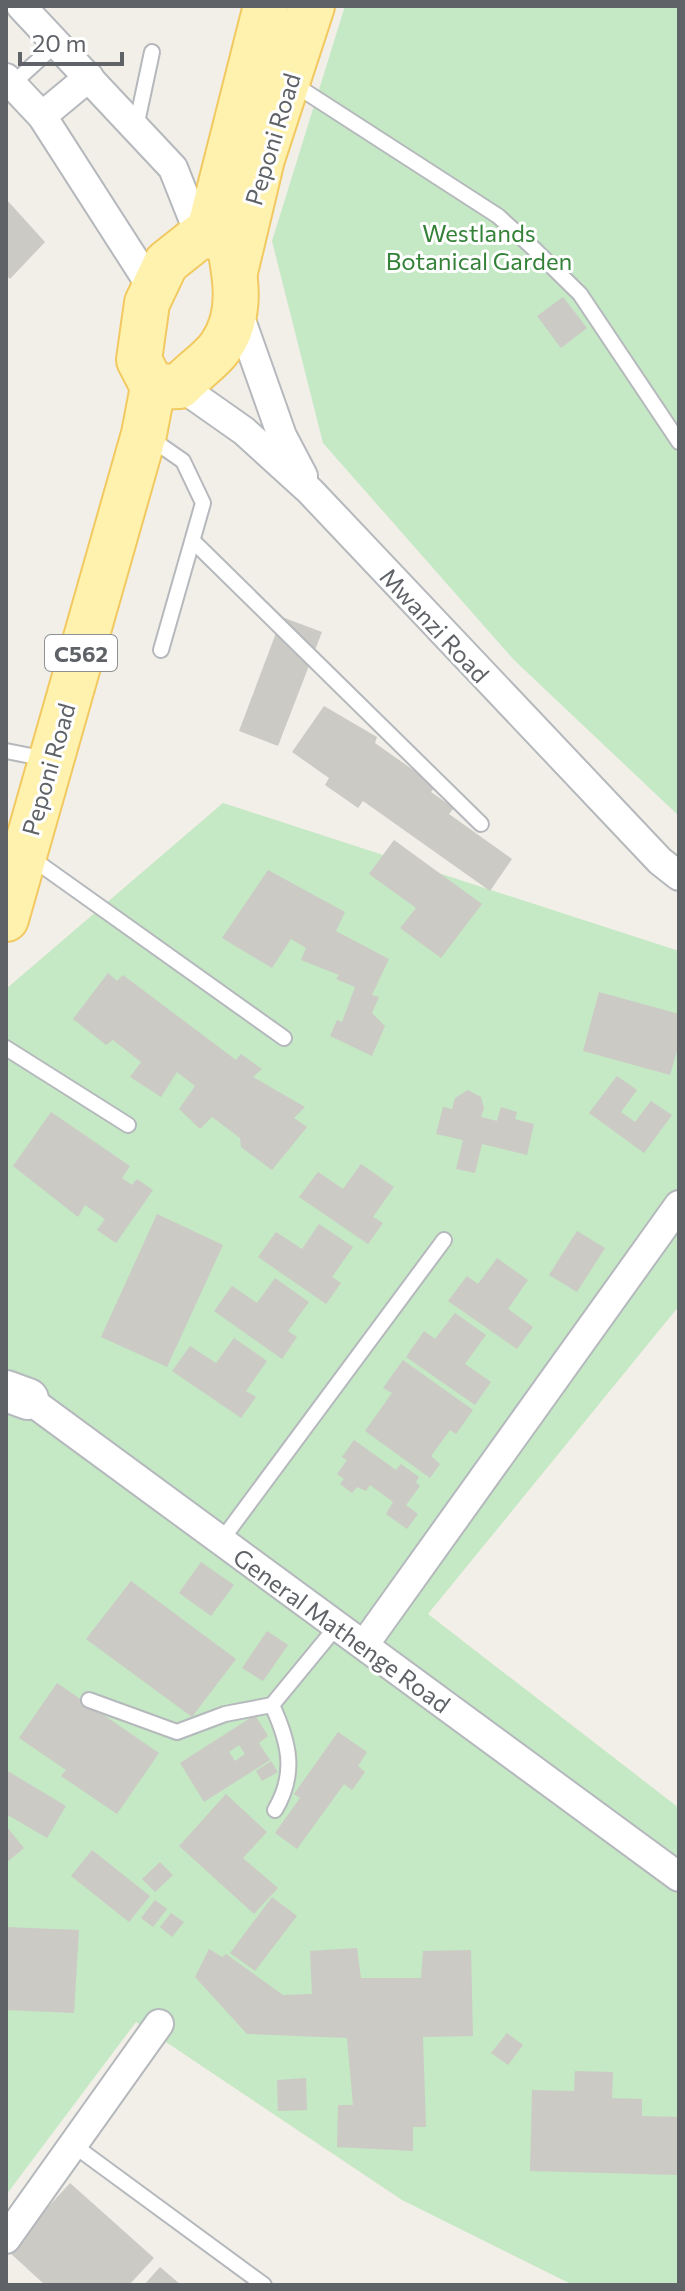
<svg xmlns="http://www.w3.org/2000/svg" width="685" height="2291" font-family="Commissioner,sans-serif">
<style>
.green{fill:#c5e8c5}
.building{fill:#cccac5;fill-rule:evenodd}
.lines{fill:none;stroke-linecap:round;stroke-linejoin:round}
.lane-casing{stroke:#b5b8bc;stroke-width:18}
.street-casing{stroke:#b5b8bc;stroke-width:32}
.secondary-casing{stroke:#b6babf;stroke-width:44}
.primary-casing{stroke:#f2c960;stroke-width:48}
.lane{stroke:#fff;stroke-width:14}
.street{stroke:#fff;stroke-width:28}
.secondary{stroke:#fff;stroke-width:40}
.primary{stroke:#fff2af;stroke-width:44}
.labels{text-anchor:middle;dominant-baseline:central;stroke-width:6;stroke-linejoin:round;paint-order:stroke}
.shield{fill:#fff;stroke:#8f9295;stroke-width:2}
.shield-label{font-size:22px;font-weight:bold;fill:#5f6368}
.street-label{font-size:24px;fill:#5f6368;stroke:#fff}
.park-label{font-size:24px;fill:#348238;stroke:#fff}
</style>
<rect width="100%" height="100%" fill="#f1efe8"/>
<g class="green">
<polygon points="345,6 679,6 679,816 514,660 323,443 272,241"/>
<polygon points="223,803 679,951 679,1306 428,1614 679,1808 679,2285 573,2285 402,2200 136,2022 6,2195 6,989"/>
</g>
<g class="building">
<polygon points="6,199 45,242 10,279 6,275"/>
<polygon points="563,297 587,328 561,348 537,316"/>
<polygon points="282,617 322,632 278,746 239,731"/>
<polygon points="324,706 377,737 375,743 436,786 431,792 454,808 449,814 512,859 490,891 363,801 358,808 325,785 329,778 292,752"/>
<polygon points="394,840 482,904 441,958 400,928 416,908 369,874"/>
<polygon points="268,870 345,912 336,931 389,959 372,995 379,997 372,1013 385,1026 372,1056 330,1036 337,1020 342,1022 355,987 336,979 339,975 301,960 306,948 291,939 272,968 222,938"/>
<polygon points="108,973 117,981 123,975 236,1060 241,1054 262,1069 253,1077 305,1107 294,1118 307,1127 272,1170 241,1147 240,1138 212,1117 200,1129 179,1109 195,1086 177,1072 161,1097 130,1077 141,1062 113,1040 106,1045 73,1019"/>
<polygon points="599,992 679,1014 679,1044 670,1075 583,1051"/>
<polygon points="617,1076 637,1090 621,1112 635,1122 651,1101 672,1115 644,1153 589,1113"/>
<polygon points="468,1090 481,1097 484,1108 481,1117 497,1121 501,1107 517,1112 515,1119 534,1124 527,1155 482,1144 475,1173 456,1169 463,1140 436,1134 443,1107 452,1109 455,1098"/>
<polygon points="51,1112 130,1166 122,1178 132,1185 137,1179 153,1190 116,1243 97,1230 105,1219 85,1205 78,1217 13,1166"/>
<polygon points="361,1164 394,1187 373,1217 383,1223 368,1244 299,1197 318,1172 343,1189"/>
<polygon points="157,1214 223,1245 167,1367 101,1337"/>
<polygon points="319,1224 353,1247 332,1277 341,1283 326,1304 258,1257 276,1232 302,1249"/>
<polygon points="577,1231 605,1248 577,1292 549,1275"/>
<polygon points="497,1258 528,1280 508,1309 533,1327 517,1349 448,1301 467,1276 478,1284"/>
<polygon points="275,1278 309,1302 288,1331 297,1337 282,1359 214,1311 232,1286 257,1303"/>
<polygon points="455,1313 486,1335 465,1364 491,1382 475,1405 406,1357 424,1331 435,1339"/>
<polygon points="234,1338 267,1361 246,1391 256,1397 241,1418 172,1371 190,1346 216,1363"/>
<polygon points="403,1360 473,1410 456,1434 450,1430 431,1456 440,1464 430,1478 365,1431 392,1393 383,1388"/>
<polygon points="354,1440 396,1470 401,1464 419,1477 416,1482 420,1486 406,1505 418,1514 407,1529 386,1514 393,1502 370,1485 366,1491 357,1487 352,1493 340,1484 344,1479 337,1474 347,1460 342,1457"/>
<polygon points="201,1562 234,1585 211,1616 179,1593"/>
<polygon points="131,1581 236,1659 192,1717 86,1639"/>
<polygon points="267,1631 288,1645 263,1681 242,1668"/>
<polygon points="57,1683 159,1753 117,1814 61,1776 66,1770 19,1738"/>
<path d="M255,1715L268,1736L259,1743L270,1760L204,1802L180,1763ZM239,1745L245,1754L235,1761L229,1752Z"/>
<polygon points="338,1732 367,1752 358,1766 365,1772 352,1790 344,1784 297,1849 275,1833 300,1798 294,1794"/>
<polygon points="271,1761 278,1772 262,1781 256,1771"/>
<polygon points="6,1770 66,1806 47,1838 6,1814"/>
<polygon points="226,1794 267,1832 243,1858 278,1888 254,1914 179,1846"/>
<polygon points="6,1826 24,1848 6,1863"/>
<polygon points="92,1850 150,1896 129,1922 71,1876"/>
<polygon points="160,1862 173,1875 155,1892 142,1879"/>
<polygon points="272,1897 297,1916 255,1971 230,1953"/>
<polygon points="155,1900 167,1909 153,1927 141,1918"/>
<polygon points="171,1913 184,1922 172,1937 160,1927"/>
<polygon points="6,1927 79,1930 74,2013 6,2010"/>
<polygon points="357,1948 361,1978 421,1978 423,1951 471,1950 473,2036 423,2037 426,2127 413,2127 413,2151 337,2147 338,2105 353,2105 347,2038 247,2034 195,1977 209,1949 222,1957 226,1954 283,1995 312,1994 310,1951"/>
<polygon points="507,2033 523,2045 508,2065 491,2053"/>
<polygon points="575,2071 613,2072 612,2098 642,2099 642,2116 679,2117 679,2175 530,2171 532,2090 574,2091"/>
<polygon points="306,2078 307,2110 278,2111 277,2080"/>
<polygon points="70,2183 154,2258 129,2285 45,2285 8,2251"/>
<polygon points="160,2267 181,2285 144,2285"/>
</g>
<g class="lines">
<defs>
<g id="lane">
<polyline points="292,83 498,216 531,246 580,294 679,442"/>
<polyline points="9,87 56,44"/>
<polyline points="136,127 152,52"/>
<polyline points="147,436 183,461 203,503 161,650"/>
<polyline points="194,542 481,824"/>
<polyline points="6,751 47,759"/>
<polyline points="30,857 284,1038"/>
<polyline points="6,1048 128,1125"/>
<polyline points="221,1541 444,1240"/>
<polyline points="89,1700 177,1732 225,1714 272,1705 337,1626"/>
<path d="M272,1705C289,1742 297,1773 275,1810"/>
<polyline points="72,2144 264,2285"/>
</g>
<g id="street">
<polyline points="21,6 173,168 200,236"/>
<polyline points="6,78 42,116 153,289"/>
<polyline points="42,116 89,77"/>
<polyline points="237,309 282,436 303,476"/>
<polyline points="180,386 244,431 310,491 660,861 679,876"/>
<polyline points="12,1387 679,1877"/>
<polyline points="364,1645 679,1205"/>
<polyline points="6,2239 159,2024"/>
</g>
<polyline id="secondary" points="6,1391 28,1399"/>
<g id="primary">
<polyline points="208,235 266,6"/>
<path d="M200,236L228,237C235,273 244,313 221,346C211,361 192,372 180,386L153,387L139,360L147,303L166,263Z"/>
<polyline points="235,272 262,159 312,6"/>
<polyline points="6,919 144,434 153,387"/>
</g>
</defs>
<use href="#lane" class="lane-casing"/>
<use href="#street" class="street-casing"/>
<use href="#secondary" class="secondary-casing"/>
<use href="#primary" class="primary-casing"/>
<use href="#lane" class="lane"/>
<use href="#street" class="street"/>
<use href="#secondary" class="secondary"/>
<use href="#primary" class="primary"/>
</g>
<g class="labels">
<rect class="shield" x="45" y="635" width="72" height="36" rx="6"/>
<g class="shield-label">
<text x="81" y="653">C562</text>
</g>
<g class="street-label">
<text transform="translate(272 139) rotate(-73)">Peponi Road</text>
<text transform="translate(435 625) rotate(47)">Mwanzi Road</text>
<text transform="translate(48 769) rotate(-74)">Peponi Road</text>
<text transform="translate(342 1630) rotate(36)">General Mathenge Road</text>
</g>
<g class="park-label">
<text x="479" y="232">Westlands<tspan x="479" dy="28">Botanical Garden</tspan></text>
</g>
</g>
<rect width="685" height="2291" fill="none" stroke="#5f6368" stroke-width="16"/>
<path d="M20 52v12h102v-12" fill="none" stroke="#5f6368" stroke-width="4"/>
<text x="32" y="52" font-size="24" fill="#5f6368" stroke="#ffffff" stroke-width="6" paint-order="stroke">20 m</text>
</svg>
